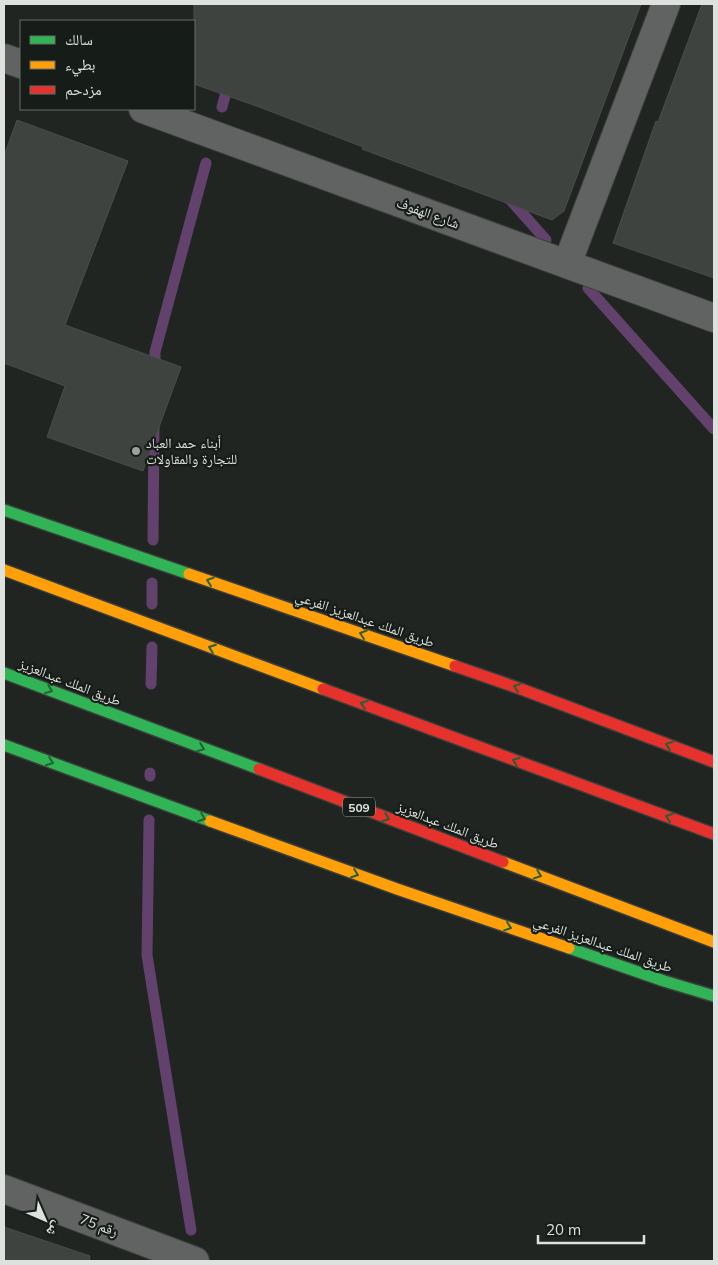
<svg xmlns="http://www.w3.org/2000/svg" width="718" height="1265" font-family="Mulish,'Noto Naskh Arabic',sans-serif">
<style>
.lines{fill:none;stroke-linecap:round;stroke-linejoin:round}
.stream{stroke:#62416d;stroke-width:11}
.building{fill:#3f4340;stroke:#4a4e4b}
.street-casing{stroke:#3b3f3c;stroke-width:30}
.fast-casing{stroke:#3b3f3c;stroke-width:14}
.slow-casing{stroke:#3b3f3c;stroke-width:14}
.jam-casing{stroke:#3b3f3c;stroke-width:14}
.street{stroke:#616362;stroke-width:28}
.fast{stroke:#30b455;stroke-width:11}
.slow{stroke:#ff9f0a;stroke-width:11}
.jam{stroke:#e5322d;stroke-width:11}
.oneway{stroke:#226133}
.poi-dot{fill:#9ba09c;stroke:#161d18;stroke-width:2}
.labels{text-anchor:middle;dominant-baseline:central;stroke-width:4.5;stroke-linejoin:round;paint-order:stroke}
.shield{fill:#161d18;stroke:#a1a7a3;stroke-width:1}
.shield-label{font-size:12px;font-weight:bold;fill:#dde2de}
.street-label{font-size:14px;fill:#dde2de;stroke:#161d18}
.poi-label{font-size:14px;fill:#dde2de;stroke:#161d18;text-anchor:start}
</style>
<rect width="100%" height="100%" fill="#202522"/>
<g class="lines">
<g class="stream">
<polyline points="222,107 229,82"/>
<polyline points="507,196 546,240"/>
<polyline points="588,288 714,429"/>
<polyline points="155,373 155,352 206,163"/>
<polyline points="153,540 154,426"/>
<polyline points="152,604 152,583"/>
<polyline points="151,684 152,647"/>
<polyline points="150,776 150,773"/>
<polyline points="149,820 147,955 191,1230"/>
</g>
</g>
<g class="building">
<polygon points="194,4 641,4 564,211 552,220 362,149 363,147 262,108 194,84"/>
<polygon points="702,4 714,4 714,278 613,243 656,121 658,122"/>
<polygon points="17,120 128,161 65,325 181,367 143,471 47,437 65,386 4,363 4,156"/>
<polygon points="4,1227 90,1256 89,1261 4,1261"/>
</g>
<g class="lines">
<defs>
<g id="street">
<polyline points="4,58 21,64"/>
<polyline points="143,109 714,318"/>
<polyline points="567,264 666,4"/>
<polyline points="4,1189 195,1261"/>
</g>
<g id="fast">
<polyline points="4,510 189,574"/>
<polyline points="4,673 259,769"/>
<polyline points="4,745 210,821"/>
<polyline points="569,948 664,981 714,996"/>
</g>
<g id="slow">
<polyline points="4,570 323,689"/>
<polyline points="189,574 455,666"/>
<polyline points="210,821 397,889 569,948"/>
<polyline points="503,862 714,942"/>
</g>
<g id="jam">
<polyline points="455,666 521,689 714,762"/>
<polyline points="323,689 714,834"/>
<polyline points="259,769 503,862"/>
</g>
</defs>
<use href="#street" class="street-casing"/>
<use href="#fast" class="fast-casing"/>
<use href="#slow" class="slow-casing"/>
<use href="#jam" class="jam-casing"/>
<use href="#street" class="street"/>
<use href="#fast" class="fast"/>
<use href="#slow" class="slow"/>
<use href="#jam" class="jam"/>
</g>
<defs><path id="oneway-chevron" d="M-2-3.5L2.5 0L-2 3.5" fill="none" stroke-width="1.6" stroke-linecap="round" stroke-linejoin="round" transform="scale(1.25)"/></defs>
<g class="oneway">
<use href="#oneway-chevron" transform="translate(210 581) rotate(-161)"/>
<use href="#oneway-chevron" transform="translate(363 634) rotate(-161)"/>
<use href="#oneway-chevron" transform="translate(212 648) rotate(-160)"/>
<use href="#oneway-chevron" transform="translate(517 687) rotate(-161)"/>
<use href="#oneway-chevron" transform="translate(49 690) rotate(21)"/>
<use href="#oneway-chevron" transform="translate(364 704) rotate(-160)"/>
<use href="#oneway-chevron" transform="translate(669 745) rotate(-159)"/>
<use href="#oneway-chevron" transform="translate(201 748) rotate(21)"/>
<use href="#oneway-chevron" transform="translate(516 761) rotate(-160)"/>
<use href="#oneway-chevron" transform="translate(50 762) rotate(20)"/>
<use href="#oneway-chevron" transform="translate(669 817) rotate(-160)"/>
<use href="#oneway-chevron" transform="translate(202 818) rotate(20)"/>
<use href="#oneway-chevron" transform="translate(386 818) rotate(21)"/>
<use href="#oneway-chevron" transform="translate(355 874) rotate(20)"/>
<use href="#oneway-chevron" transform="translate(538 875) rotate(21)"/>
<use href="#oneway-chevron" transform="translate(508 927) rotate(19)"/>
</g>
<circle class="poi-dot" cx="136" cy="451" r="5"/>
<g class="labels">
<rect class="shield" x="343" y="797.5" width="32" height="19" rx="4"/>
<g class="shield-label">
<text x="359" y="807">509</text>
</g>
<g class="street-label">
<text transform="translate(428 213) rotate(20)">شارع الهفوف</text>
<text transform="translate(365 619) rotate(19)">طريق الملك عبدالعزيز الفرعي</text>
<text transform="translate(70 682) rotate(21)">طريق الملك عبدالعزيز</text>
<text transform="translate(448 825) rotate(21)">طريق الملك عبدالعزيز</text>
<text transform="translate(603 944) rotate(19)">طريق الملك عبدالعزيز الفرعي</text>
<text transform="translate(99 1225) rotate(21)">رقم 75</text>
</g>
<g class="poi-label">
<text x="146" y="443">أبناء حمد العباد<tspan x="146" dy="16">للتجارة والمقاولات</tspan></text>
</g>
</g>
<rect width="718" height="1265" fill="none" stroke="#dde2de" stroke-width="10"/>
<rect x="20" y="20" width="175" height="90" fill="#161d18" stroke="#666c67"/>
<rect x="30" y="36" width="25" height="8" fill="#30b455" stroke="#666c67"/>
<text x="65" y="45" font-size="15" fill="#dde2de">سالك</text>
<rect x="30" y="61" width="25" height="8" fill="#ff9f0a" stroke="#666c67"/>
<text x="65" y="70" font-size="15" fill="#dde2de">بطيء</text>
<rect x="30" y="86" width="25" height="8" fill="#e5322d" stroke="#666c67"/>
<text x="65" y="95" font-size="15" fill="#dde2de">مزدحم</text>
<g transform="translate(45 1220) rotate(135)" stroke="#161d18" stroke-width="4" paint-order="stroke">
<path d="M0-4L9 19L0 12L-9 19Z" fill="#dde2de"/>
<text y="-8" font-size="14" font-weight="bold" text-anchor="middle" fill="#dde2de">ش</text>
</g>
<path d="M538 1235v8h106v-8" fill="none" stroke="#dde2de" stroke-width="2.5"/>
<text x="546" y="1235" font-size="15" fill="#dde2de" stroke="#161d18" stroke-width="4" paint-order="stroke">20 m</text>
</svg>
